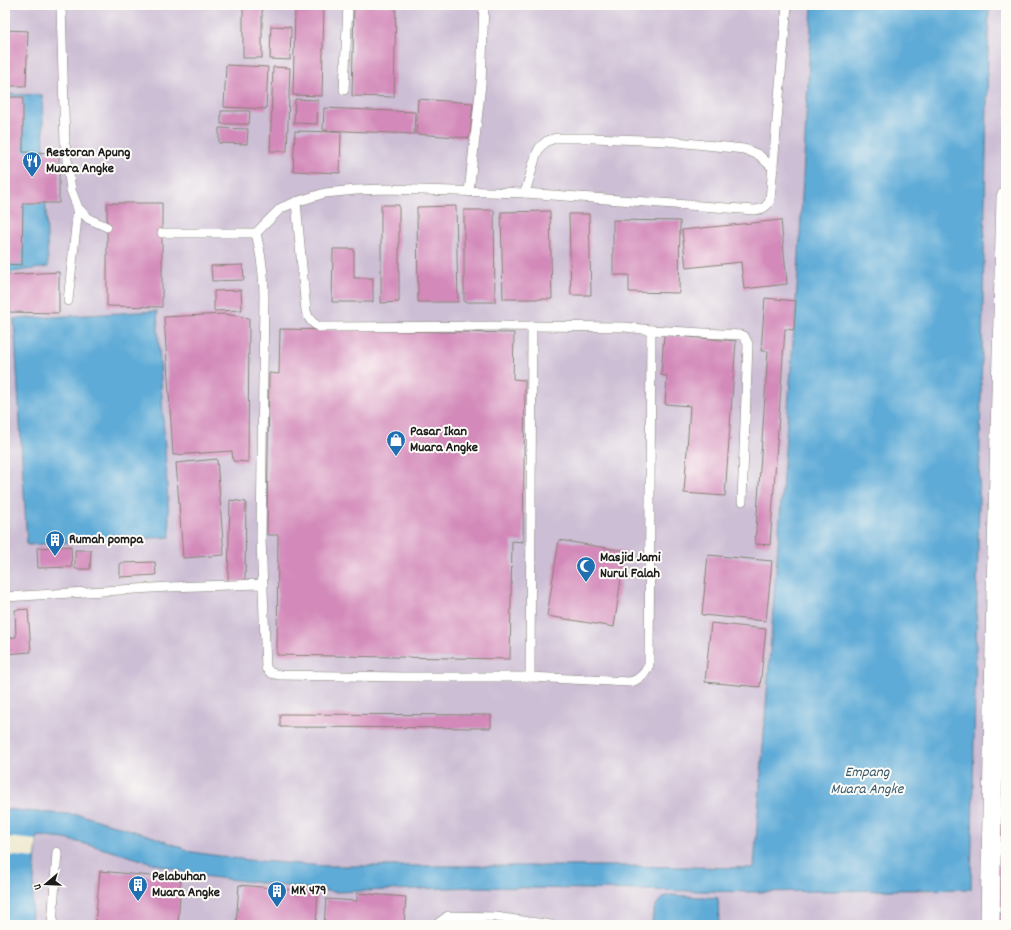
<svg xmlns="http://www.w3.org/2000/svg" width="1011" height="930" font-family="Dekko,sans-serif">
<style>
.industrial{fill:#ccbed4}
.water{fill:#5eabd7;stroke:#3d647a}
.pier{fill:#f1ebd4}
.building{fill:#d389b9}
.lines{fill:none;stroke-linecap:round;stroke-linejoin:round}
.service-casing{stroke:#868478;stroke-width:10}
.minor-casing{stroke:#868478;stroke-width:20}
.service{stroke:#fff;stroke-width:9}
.minor{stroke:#fff;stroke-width:19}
.labels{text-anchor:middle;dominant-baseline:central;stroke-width:4;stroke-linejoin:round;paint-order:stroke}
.poi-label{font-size:14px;font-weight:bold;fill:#1c1c1c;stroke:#fdfcf7;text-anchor:start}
.water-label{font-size:15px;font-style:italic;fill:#3a5c70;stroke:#fdfcf7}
</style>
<rect width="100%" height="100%" fill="#fdfcf7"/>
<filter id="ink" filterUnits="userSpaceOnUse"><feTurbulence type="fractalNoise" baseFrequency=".025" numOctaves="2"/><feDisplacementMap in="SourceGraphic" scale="8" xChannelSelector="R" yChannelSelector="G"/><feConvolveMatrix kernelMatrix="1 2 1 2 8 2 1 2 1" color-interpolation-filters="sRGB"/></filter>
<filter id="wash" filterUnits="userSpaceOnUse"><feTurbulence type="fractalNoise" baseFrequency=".012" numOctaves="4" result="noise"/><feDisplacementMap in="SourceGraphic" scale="16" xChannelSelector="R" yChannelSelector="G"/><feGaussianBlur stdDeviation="0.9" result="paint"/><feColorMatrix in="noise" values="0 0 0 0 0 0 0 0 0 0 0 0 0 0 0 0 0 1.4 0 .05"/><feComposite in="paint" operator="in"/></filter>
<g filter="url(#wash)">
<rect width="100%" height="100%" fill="#f1ebd4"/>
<polygon class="industrial" points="5,5 1006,5 1006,442 990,812 1006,813 1006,925 31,925 37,840 37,813 5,809 5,273 48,267 42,95 5,94"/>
<g class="water">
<polygon points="812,5 989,5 971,889 753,892 476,887 335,892 194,875 94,846 65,839 37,836 31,925 5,925 5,809 37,812 81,815 154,837 192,852 247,860 324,866 618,866 754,868 798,274"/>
<polygon points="5,94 42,95 48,267 5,273"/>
<polygon points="157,311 170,537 27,545 14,319"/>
<path d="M671,895L718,898L719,925H652C652,911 656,898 671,895Z"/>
</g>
<polygon class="pier" points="5,837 37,840 35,858 5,855"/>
<g id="blocks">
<g class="building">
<rect x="243" y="5" width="19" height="53"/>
<polygon points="295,5 324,5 322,96 293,95"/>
<polygon points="354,5 396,5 394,97 352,96"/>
<polygon points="271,26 291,27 290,60 270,59"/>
<polygon points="5,30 28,31 26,86 5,86"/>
<polygon points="226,65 268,67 266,109 224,107"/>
<polygon points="273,67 290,68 287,151 270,151"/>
<polygon points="5,97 23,97 23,152 59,153 59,203 23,203 22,265 5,264"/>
<polygon points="295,99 318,100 317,124 294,123"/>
<polygon points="418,99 473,103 470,138 416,134"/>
<polygon points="324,108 415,112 414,134 323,130"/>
<polygon points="221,111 250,111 249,124 221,124"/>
<polygon points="219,128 248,129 247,144 219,143"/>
<polygon points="295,131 341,132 340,173 293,171"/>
<polygon points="107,203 162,203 162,307 107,306"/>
<polygon points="381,205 399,205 399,302 381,303"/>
<polygon points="456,206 458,302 418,302 417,207"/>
<polygon points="464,210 494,210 495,302 464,302"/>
<polygon points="550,211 552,299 503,299 501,212"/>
<polygon points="569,214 589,214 591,295 571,295"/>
<polygon points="613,220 680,221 679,293 629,292 629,275 613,275"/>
<polygon points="781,220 787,284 744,289 741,262 686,268 682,230"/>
<polygon points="333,249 354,249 354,278 373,278 373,302 332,302"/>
<polygon points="243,265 244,280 212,281 211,266"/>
<polygon points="59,272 59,313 5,312 5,275"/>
<polygon points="241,290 242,310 214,311 214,291"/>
<polygon points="765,298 796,301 794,330 785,329 770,545 755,544 768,351 761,351"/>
<polygon points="224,314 249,318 248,462 233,461 232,451 173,455 164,317"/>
<polygon points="280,329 514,333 513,379 525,380 523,542 512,541 510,659 277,655 278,535 267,535 269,373 279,374"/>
<polygon points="664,335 736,341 725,496 684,493 690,406 665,404 667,376 661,375"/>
<polygon points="217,459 224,555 183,558 176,463"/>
<polygon points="230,500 246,502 245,581 228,581"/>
<polygon points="559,540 625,551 614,627 547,616"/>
<polygon points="71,546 72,567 38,568 37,548"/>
<polygon points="75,550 91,550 90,569 75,569"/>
<polygon points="708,555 772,561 766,621 702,615"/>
<polygon points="155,562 156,575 120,577 120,563"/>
<polygon points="28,609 31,652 5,654 5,638 16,637 15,610"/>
<polygon points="711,623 766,629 760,687 705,682"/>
<polygon points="280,714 491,715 491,728 280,727"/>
<polygon points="995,811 1006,811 1006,908 997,908"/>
<polygon points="100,871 181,879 178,925 95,925"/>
<polygon points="239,885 318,892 316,925 259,925 236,923"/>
<polygon points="357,893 406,897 404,925 324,925 326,899 357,901"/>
<rect x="995" y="914" width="11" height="11"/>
</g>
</g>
</g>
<g filter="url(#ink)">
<use href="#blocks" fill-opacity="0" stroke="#868478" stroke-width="1"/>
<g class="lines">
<defs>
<g id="service">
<polyline points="61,5 65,144 71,190 78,208 89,219 107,227"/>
<polyline points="344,90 348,5"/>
<polyline points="469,192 481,84 484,5"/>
<polyline points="525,193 536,155 540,147 547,141 556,138 593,138 667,141 744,149 759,155 773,168"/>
<path d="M162,233H256L281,208L296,202L325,193L356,190L386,189L525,193L755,210C763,209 767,207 770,200L787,5"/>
<path d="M256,233C261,254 264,274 264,296L261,539L266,668L271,673L280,675L403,677H530L532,326L319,327C312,323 308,319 306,311L296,202"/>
<polyline points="68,301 78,208"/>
<polyline points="651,330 740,335 744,336 748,344 742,501"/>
<polyline points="5,597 169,587 263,584"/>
<path d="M530,677L630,682C640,680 645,673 649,665L651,330L625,327L532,326"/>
<polyline points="52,925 57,852"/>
<polyline points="436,925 448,916 496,917 551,925"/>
</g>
<polyline id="minor" points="990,925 996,591 1006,197"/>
</defs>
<use href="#service" class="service-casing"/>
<use href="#minor" class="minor-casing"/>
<use href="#service" class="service"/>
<use href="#minor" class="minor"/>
</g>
</g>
<defs>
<symbol id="restaurant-pin" viewBox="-11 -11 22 30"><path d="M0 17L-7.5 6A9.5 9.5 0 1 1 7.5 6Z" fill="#1f6fb2" stroke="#fdfcf7"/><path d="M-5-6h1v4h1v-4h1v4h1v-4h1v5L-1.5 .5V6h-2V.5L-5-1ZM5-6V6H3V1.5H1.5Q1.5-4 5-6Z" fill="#fff"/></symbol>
<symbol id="shop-pin" viewBox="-11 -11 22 30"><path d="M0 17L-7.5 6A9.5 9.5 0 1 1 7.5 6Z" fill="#1f6fb2" stroke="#fdfcf7"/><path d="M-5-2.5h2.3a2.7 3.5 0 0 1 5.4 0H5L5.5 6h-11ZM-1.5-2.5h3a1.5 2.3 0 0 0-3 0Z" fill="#fff"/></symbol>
<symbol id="building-pin" viewBox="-11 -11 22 30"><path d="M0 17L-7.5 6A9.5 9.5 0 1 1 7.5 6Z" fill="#1f6fb2" stroke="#fdfcf7"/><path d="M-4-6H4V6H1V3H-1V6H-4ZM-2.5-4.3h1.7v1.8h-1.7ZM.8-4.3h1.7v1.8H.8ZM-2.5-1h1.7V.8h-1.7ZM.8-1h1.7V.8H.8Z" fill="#fff"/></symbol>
<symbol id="mosque-pin" viewBox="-11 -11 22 30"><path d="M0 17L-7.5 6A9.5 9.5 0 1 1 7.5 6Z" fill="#1f6fb2" stroke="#fdfcf7"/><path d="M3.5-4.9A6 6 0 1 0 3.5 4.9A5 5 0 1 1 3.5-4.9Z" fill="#fff"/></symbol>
</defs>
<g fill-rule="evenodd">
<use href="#restaurant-pin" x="21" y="150" width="22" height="30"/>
<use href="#shop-pin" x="385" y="429" width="22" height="30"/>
<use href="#building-pin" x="44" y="529" width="22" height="30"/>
<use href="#mosque-pin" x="575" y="555" width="22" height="30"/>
<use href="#building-pin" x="127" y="874" width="22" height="30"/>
<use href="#building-pin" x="266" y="880" width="22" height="30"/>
</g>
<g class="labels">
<g class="poi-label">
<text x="46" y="153">Restoran Apung<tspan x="46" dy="16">Muara Angke</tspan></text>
<text x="410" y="432">Pasar Ikan<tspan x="410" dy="16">Muara Angke</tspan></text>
<text x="69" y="540">Rumah pompa</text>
<text x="600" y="558">Masjid Jami<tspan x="600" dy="16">Nurul Falah</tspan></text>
<text x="152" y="877">Pelabuhan<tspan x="152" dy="16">Muara Angke</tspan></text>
<text x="291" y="891">MK 479</text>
</g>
<g class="water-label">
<text x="867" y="773">Empang<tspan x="867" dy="17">Muara Angke</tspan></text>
</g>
</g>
<rect width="1011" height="930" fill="none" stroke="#fdfcf7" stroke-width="20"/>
<g transform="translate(46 884) rotate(251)" stroke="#fdfcf7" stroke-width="3" paint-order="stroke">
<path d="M0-3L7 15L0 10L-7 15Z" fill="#1c1c1c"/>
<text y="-6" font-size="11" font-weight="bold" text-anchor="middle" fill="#1c1c1c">U</text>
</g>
</svg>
